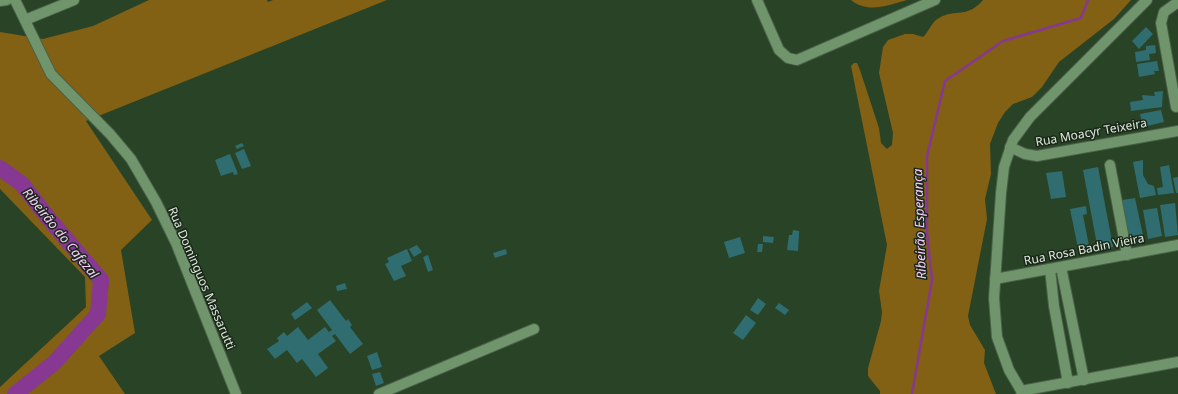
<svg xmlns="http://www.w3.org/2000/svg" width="1178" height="394" font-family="'Noto Sans',sans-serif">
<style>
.green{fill:#826014}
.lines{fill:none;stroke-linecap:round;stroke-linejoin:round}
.stream{stroke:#863893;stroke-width:2.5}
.river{stroke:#863893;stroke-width:16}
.building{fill:#2f6d71}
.minor-casing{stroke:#496146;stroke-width:12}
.minor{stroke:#70946c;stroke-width:10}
.labels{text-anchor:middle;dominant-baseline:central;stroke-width:3;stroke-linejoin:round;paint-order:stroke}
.street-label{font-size:12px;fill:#dcecda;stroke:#1a2619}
.water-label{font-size:13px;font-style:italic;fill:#f8d0fe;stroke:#1a2619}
</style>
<rect width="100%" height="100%" fill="#294326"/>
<g class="green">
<polygon points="149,0 267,0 268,2 273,0 387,0 86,121 152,220 121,250 135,333 99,356 125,394 0,394 0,387 86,307 85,277 0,189 0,32 43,39 93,26"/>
<path d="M851,0H907C888,5 868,14 851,0Z"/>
<path d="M983,0H1131L1114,19L1059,62L1042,87L1032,97L1013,104L1005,112L998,123L990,144L991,174L985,199L987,219L968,316L970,325L985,350L984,363L996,394H880V391L868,376V368L881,321L882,312L879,291L887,245L851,66L854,63H857L860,70L879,128L881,143L887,149L892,145L893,133L879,73L883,47L888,40L905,34H913L923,37C929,32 931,22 939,18C956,8 967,19 983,0Z"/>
</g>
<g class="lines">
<polyline class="stream" points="912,394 932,280 927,233 927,156 945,81 1003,41 1081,18 1088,0"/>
<polyline class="river" points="0,168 22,184 49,219 101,280 98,314 54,363 15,394"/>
</g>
<g class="building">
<polygon points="1146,27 1153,34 1139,49 1132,41"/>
<polygon points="1155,45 1156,53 1149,54 1150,60 1136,62 1135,52 1146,50 1146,46"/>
<polygon points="1157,61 1159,71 1154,71 1155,74 1139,77 1137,64"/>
<polygon points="1163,91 1162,107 1131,111 1130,102 1143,100 1142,95 1155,96 1154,92"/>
<polygon points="1161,110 1164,122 1143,127 1140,114"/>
<polygon points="242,143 244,146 237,149 235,146"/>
<polygon points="244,149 251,166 242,169 235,153"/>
<polygon points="230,154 238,174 234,175 233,172 221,176 215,160"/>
<polygon points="1143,160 1143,175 1148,184 1154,186 1156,195 1140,198 1133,162"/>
<polygon points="1169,165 1174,193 1158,195 1157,188 1163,187 1160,167"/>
<polygon points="1098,167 1113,247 1098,250 1083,170"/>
<polygon points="1062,171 1066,197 1051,199 1046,173"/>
<polygon points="1178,177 1178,193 1176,193 1173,178"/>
<polygon points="1135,198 1144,240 1129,243 1122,200"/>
<polygon points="1175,203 1178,235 1165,237 1160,205"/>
<polygon points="1086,206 1087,214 1083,215 1090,251 1079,253 1070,209"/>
<polygon points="1157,208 1162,236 1148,239 1143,210"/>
<polygon points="793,230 799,231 799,234 798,251 787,250 789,235 792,235"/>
<polygon points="763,236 774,237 773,243 763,242"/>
<polygon points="740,237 745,253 729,258 724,242"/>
<polygon points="758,244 763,244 762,252 757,252"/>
<polygon points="417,245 422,252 414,257 409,249"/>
<polygon points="407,249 412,261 401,266 406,276 394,281 385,264 389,262 387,258"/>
<polygon points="506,249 507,254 495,258 493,253"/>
<polygon points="428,255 433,270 428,272 423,257"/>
<polygon points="345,283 347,289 337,291 336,286"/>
<polygon points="758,298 766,304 758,315 750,310"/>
<polygon points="330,300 346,321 348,319 352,325 350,327 363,344 350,354 335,334 332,336 336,341 318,354 328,368 316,377 302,359 297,363 287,350 275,359 267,349 279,341 277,338 284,332 287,336 298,327 308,340 325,327 329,332 332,330 317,310"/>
<polygon points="307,302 312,308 295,320 291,314"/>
<polygon points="779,303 789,310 785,315 775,308"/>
<polygon points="746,315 756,323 743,340 733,333"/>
<polygon points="377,352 382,367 372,370 367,356"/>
<polygon points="380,372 384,383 376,386 372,374"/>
</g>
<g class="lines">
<defs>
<g id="minor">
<polyline points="15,0 51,74 110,134 131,159 156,202 176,243 236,394"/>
<polyline points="757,0 779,50 788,58 797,60 935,0"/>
<polyline points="0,1 7,0"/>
<polyline points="25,20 74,0"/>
<polyline points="1176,107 1161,23 1164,12 1178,2"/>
<polyline points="1010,147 1025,154 1037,156 1178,131"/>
<polyline points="1110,165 1127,255"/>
<polyline points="1061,267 1084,380"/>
<polyline points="1050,269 1054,306 1068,383"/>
<polyline points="995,279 1178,245"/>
<polyline points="1021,391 1178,362"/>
<polyline points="379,394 534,329"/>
<polyline points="1023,394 1009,370 997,337 994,298 1001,193 1004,167 1013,140 1030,117 1147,0"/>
</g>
</defs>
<use href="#minor" class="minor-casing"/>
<use href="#minor" class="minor"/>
</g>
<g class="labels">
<g class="street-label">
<text transform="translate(1091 132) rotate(-10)">Rua Moacyr Teixeira</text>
<text transform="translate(1084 249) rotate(-11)">Rua Rosa Badin Vieira</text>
<text transform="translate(202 278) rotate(67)">Rua Dominguos Massarutti</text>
</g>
<g class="water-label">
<text transform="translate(919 224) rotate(-92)">Ribeirão Esperança</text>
<text transform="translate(61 233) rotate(51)">Ribeirão do Cafezal</text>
</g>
</g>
</svg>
